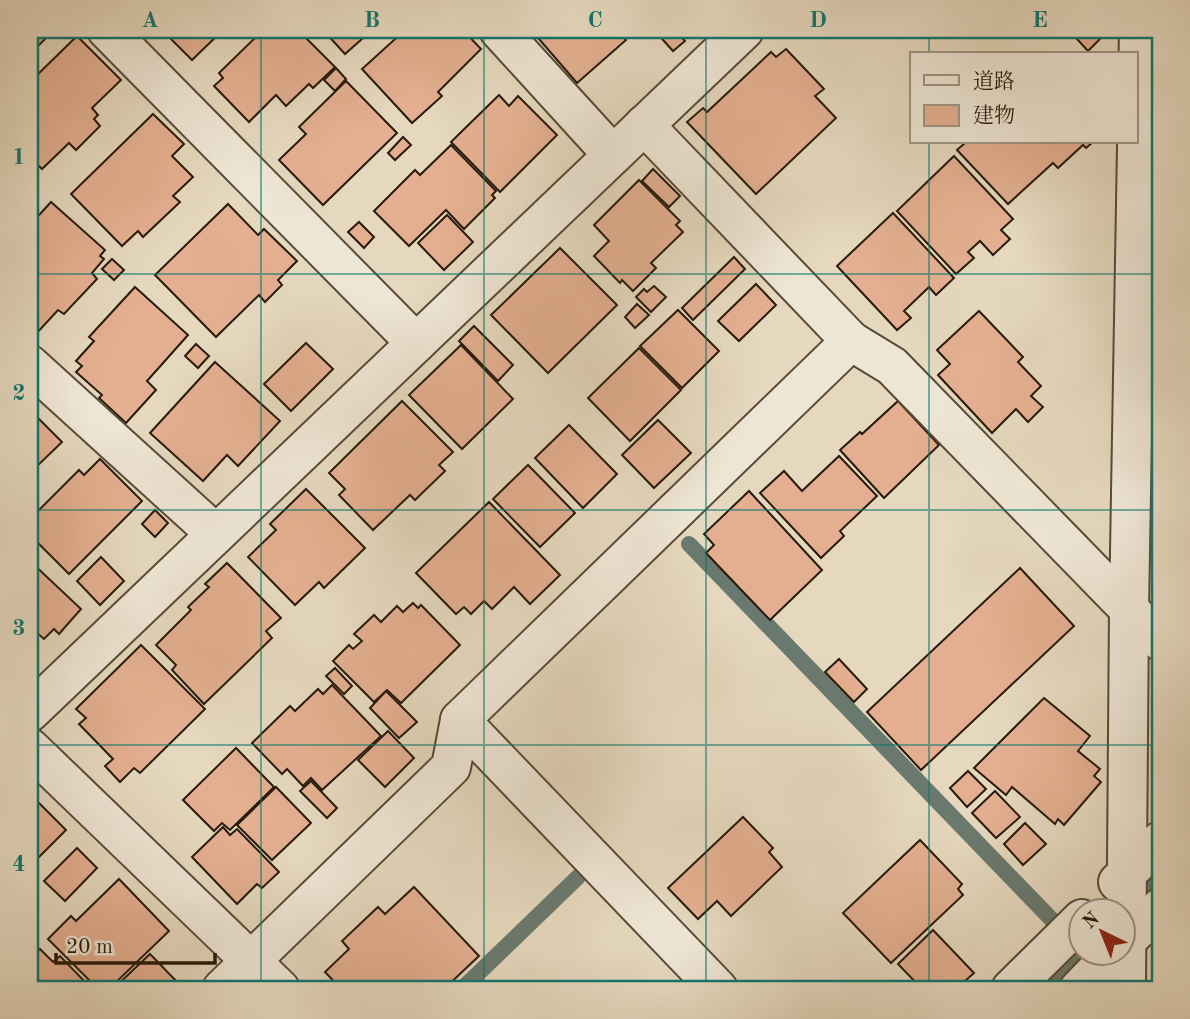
<svg xmlns="http://www.w3.org/2000/svg" width="1190" height="1019" font-family="'Old Standard TT','Noto Serif JP',serif">
<style>
.lines{fill:none;stroke-linecap:round;stroke-linejoin:round}
.stream{stroke:#6a796f;stroke-width:16}
.building{fill:#e3af90;stroke:#281a09;stroke-width:2}
.minor-casing{stroke:#574a36;stroke-width:42}
.tertiary-casing{stroke:#574a36;stroke-width:42}
.minor{stroke:#eee6d5;stroke-width:38}
.tertiary{stroke:#eee6d5;stroke-width:38}
.grid{fill:none;stroke:#0f766e;stroke-width:2;stroke-opacity:0.55}
.neatline{fill:none;stroke:#0f766e;stroke-width:2.5}
.grid-label{font-size:23px;text-anchor:middle;font-weight:bold;fill:#0f766e}
</style>
<rect width="100%" height="100%" fill="#e5d8be"/>
<filter id="stains"><feTurbulence type="fractalNoise" baseFrequency=".00286" numOctaves="4"/><feColorMatrix values="0 0 0 0 .2 0 0 0 0 .09 0 0 0 0 .02 0 0 0 .5 -.17"/></filter>
<radialGradient id="worn" r=".72"><stop offset=".6" stop-color="#630" stop-opacity="0"/><stop offset="1" stop-color="#630" stop-opacity=".3"/></radialGradient>
<g class="lines">
<g class="stream">
<polyline points="1156,252 1160,256"/>
<polyline points="689,544 1055,923"/>
<polyline points="1132,899 1160,872"/>
<polyline points="462,989 578,877"/>
<polyline points="1042,989 1082,949"/>
</g>
</g>
<g class="building">
<polygon points="30,30 54,30 30,54"/>
<polygon points="162,30 223,30 192,60"/>
<polygon points="263,30 269,32 271,30 298,30 335,67 313,88 309,84 286,106 276,95 249,122 214,86 223,78 219,73"/>
<polygon points="323,30 372,30 345,54"/>
<polygon points="405,30 463,30 481,49 438,92 442,96 412,123 362,69"/>
<polygon points="535,30 626,30 620,34 626,40 577,83 533,32"/>
<polygon points="654,30 675,30 685,41 673,51"/>
<polygon points="1087,30 1097,30 1103,36 1088,51 1077,39"/>
<polygon points="77,36 121,80 92,108 98,115 94,119 100,126 76,150 69,143 42,169 30,157 30,82"/>
<polygon points="786,49 824,89 815,96 836,118 756,194 687,122 703,108 707,112 771,52 776,57"/>
<polygon points="336,68 346,79 335,91 324,80"/>
<polygon points="346,81 397,133 323,205 279,160 306,134 299,127"/>
<polygon points="499,95 509,106 518,96 557,135 500,192 451,142"/>
<polygon points="153,114 184,144 172,156 193,177 173,196 180,202 143,237 138,231 122,246 71,194"/>
<polygon points="403,137 411,145 395,160 388,153"/>
<polygon points="966,142 1093,142 1086,148 1083,145 1058,168 1053,163 1008,204 957,150"/>
<polygon points="451,145 496,191 492,195 495,198 464,229 446,210 409,246 374,211 415,170 420,175"/>
<polygon points="954,156 1013,219 1001,230 1010,239 993,255 980,241 968,252 974,258 956,274 897,211"/>
<polygon points="653,169 680,196 669,207 642,181"/>
<polygon points="639,180 680,221 676,225 683,232 651,263 656,268 633,291 622,280 620,283 594,256 609,241 594,225"/>
<polygon points="51,202 105,250 100,256 104,259 92,273 97,279 64,314 58,310 35,335 30,330 30,225"/>
<polygon points="228,204 258,235 264,229 297,261 278,280 282,285 265,302 259,295 216,337 155,275"/>
<polygon points="893,213 954,278 936,295 929,287 904,311 911,318 897,330 837,266"/>
<polygon points="447,215 473,242 444,270 418,243"/>
<polygon points="359,222 374,237 364,248 348,232"/>
<polygon points="560,248 617,305 548,373 491,315"/>
<polygon points="734,257 745,269 693,320 682,308"/>
<polygon points="112,259 124,270 114,280 102,269"/>
<polygon points="756,284 776,305 739,341 718,321"/>
<polygon points="654,286 666,297 651,312 636,297 644,289 647,292"/>
<polygon points="135,287 188,335 147,381 156,390 126,423 99,398 102,395 76,372 82,366 76,361 94,341 89,337"/>
<polygon points="637,304 649,315 635,328 625,317"/>
<polygon points="678,310 719,351 682,388 640,346"/>
<polygon points="979,311 1023,357 1018,362 1041,386 1031,396 1043,407 1028,422 1016,409 992,433 938,375 950,364 937,350"/>
<polygon points="474,326 513,365 498,381 459,341"/>
<polygon points="306,343 333,369 291,411 264,384"/>
<polygon points="196,344 209,356 198,368 185,356"/>
<polygon points="461,345 513,399 462,449 409,395"/>
<polygon points="639,348 681,390 630,441 588,398"/>
<polygon points="215,362 280,421 238,466 227,455 203,481 150,433"/>
<polygon points="402,401 453,452 439,465 445,471 415,500 410,495 373,530 339,495 345,489 329,473"/>
<polygon points="898,401 939,445 884,498 840,450 860,432 862,434"/>
<polygon points="30,410 62,442 30,473"/>
<polygon points="658,420 691,453 654,488 622,455"/>
<polygon points="569,425 617,474 583,508 535,458"/>
<polygon points="839,456 877,496 840,531 844,536 821,558 760,493 784,471 802,491"/>
<polygon points="100,459 142,501 69,574 30,535 30,519 79,470 84,475"/>
<polygon points="528,465 575,513 540,547 493,499"/>
<polygon points="306,489 365,548 324,588 319,582 295,605 248,557 276,530 270,524"/>
<polygon points="749,491 822,570 770,620 706,553 714,545 704,534"/>
<polygon points="489,502 560,575 530,604 514,587 492,609 484,601 471,614 464,607 456,614 416,573"/>
<polygon points="155,510 168,523 155,537 142,524"/>
<polygon points="101,557 124,581 100,605 77,581"/>
<polygon points="30,561 81,609 59,634 54,629 44,639 36,632 30,639"/>
<polygon points="227,563 281,618 266,631 272,638 204,704 172,670 176,665 156,645 191,610 188,607 209,587 205,584"/>
<polygon points="1020,568 1074,626 921,770 867,712"/>
<polygon points="413,603 418,608 421,605 460,645 401,703 387,690 374,702 333,661 349,645 353,649 362,641 354,634 374,615 381,622 397,606 403,612"/>
<polygon points="141,645 205,709 140,773 134,768 120,782 105,766 113,759 79,724 86,718 76,709"/>
<polygon points="839,659 867,689 854,702 825,672"/>
<polygon points="335,668 352,686 344,694 326,676"/>
<polygon points="332,685 381,736 322,790 311,778 303,786 287,769 282,774 252,743 290,706 295,711 318,689 323,694"/>
<polygon points="386,691 417,722 399,738 370,708"/>
<polygon points="1044,698 1090,736 1078,751 1100,769 1094,776 1101,782 1064,825 1058,819 1055,824 1012,787 1006,795 974,768"/>
<polygon points="388,731 414,758 385,787 358,760"/>
<polygon points="236,748 274,787 230,830 222,823 214,831 183,800"/>
<polygon points="968,771 986,789 967,807 950,788"/>
<polygon points="311,781 337,808 327,818 300,791"/>
<polygon points="276,787 311,823 272,860 237,825"/>
<polygon points="995,791 1020,817 996,838 972,813"/>
<polygon points="30,794 66,830 30,866"/>
<polygon points="743,817 773,848 769,852 782,867 731,916 717,901 698,919 668,888"/>
<polygon points="1025,823 1046,844 1023,865 1004,844"/>
<polygon points="223,827 230,835 237,829 279,872 262,888 257,884 237,904 192,857"/>
<polygon points="920,840 962,884 958,889 963,895 891,963 843,913"/>
<polygon points="77,848 97,868 65,901 44,881"/>
<polygon points="119,879 169,931 109,989 98,989 48,939 71,916 76,921"/>
<polygon points="414,887 479,956 444,989 341,989 325,972 349,949 342,941 378,907 385,914"/>
<polygon points="933,930 974,973 956,989 922,989 898,964"/>
<polygon points="40,949 53,962 60,956 92,989 30,989 30,958"/>
<polygon points="150,954 184,989 113,989"/>
<polygon points="1160,975 1160,989 1148,989 1147,988"/>
</g>
<g class="lines">
<defs>
<g id="minor">
<polyline points="107,30 416,343"/>
<polyline points="499,30 613,155"/>
<polyline points="851,341 892,366 1160,641"/>
<polyline points="30,365 216,534"/>
<polyline points="30,712 744,30"/>
<polyline points="460,720 718,989"/>
<polyline points="30,748 251,961"/>
<polyline points="1118,882 1160,841"/>
<polyline points="1124,943 1160,908"/>
<polyline points="222,989 451,767 460,720 851,341 644,125"/>
<polyline points="1011,989 1082,919"/>
<polyline points="1079,989 1114,953"/>
<polyline points="1126,989 1129,610 1139,30"/>
</g>
<polyline id="tertiary" points="251,961 280,989"/>
</defs>
<use href="#minor" class="minor-casing"/>
<use href="#tertiary" class="tertiary-casing"/>
<use href="#minor" class="minor"/>
<use href="#tertiary" class="tertiary"/>
</g>
<path class="grid" d="M261,30V989M484,30V989M706,30V989M929,30V54M929,142V989M30,274H1160M30,510H1160M30,745H1160"/>
<rect width="1190" height="1019" fill="none" stroke="#e5d8be" stroke-width="77"/>
<rect x="910" y="52" width="228" height="91" fill="#eee6d5" stroke="#9f9483" stroke-width="2"/>
<rect x="924" y="75" width="35" height="10" fill="#eee6d5" stroke="#9f9483" stroke-width="2"/>
<text x="973" y="88" font-size="21" fill="#281a09">道路</text>
<rect x="924" y="105" width="35" height="21" fill="#e3af90" stroke="#9f9483" stroke-width="2"/>
<text x="973" y="122" font-size="21" fill="#281a09">建物</text>
<g transform="translate(1102 932) rotate(317)"><circle r="33" fill="#eee6d5" stroke="#9f9483" stroke-width="2"/>
<path d="M0-5L12 26L0 18L-12 26Z" fill="#8f2418"/>
<text y="-10" font-size="19" font-weight="bold" text-anchor="middle" fill="#281a09">N</text>
</g>
<path d="M56 953v10h159v-10" fill="none" stroke="#281a09" stroke-width="3.5"/>
<text x="66" y="953" font-size="21" fill="#281a09" stroke="#eee6d5" stroke-width="5" paint-order="stroke">20 m</text>
<rect x="38" y="38" width="1114" height="943" class="neatline"/>
<g class="grid-label">
<text x="150" y="27">A</text>
<text x="372" y="27">B</text>
<text x="595" y="27">C</text>
<text x="818" y="27">D</text>
<text x="1040" y="27">E</text>
<text x="19" y="164">1</text>
<text x="19" y="400">2</text>
<text x="19" y="635">3</text>
<text x="19" y="871">4</text>
</g>
<rect width="100%" height="100%" filter="url(#stains)"/>
<rect width="100%" height="100%" fill="url(#worn)"/>
</svg>
